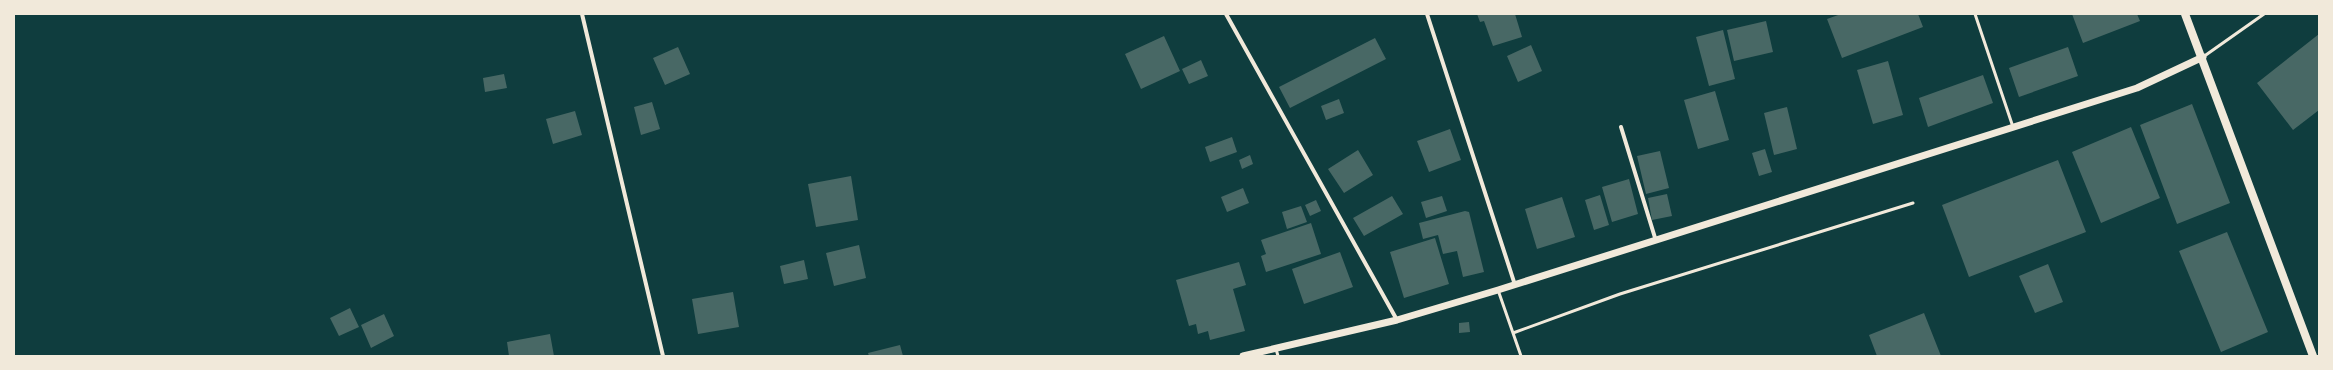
<svg xmlns="http://www.w3.org/2000/svg" width="2333" height="370" font-family="'Fira Sans',sans-serif">
<style>
.building{fill:#486865}
.lines{fill:none;stroke-linecap:round;stroke-linejoin:round}
.service{stroke:#f1e9da;stroke-width:3}
.minor{stroke:#f1e9da;stroke-width:4}
.tertiary{stroke:#f1e9da;stroke-width:7}
.secondary{stroke:#f1e9da;stroke-width:8}
</style>
<rect width="100%" height="100%" fill="#0f3d3e"/>
<path class="building" d="M 1477,14 L 1515,14 L 1522,37 L 1493,46 L 1484,21 L 1480,22 Z
M 1841,14 L 1918,14 L 1923,27 L 1842,58 L 1827,19 Z
M 2072,14 L 2137,14 L 2140,21 L 2083,43 Z
M 1766,21 L 1773,52 L 1734,61 L 1727,30 Z
M 1723,30 L 1735,79 L 1709,86 L 1696,37 Z
M 2319,34 L 2319,110 L 2293,130 L 2257,83 Z
M 1164,36 L 1180,71 L 1141,89 L 1125,54 Z
M 1375,38 L 1386,59 L 1290,108 L 1279,87 Z
M 1531,45 L 1542,71 L 1518,82 L 1507,56 Z
M 678,47 L 690,74 L 665,85 L 653,58 Z
M 2068,47 L 2078,76 L 2019,97 L 2009,68 Z
M 1201,60 L 1208,76 L 1189,84 L 1182,69 Z
M 1888,61 L 1903,115 L 1873,124 L 1857,70 Z
M 504,74 L 507,88 L 485,92 L 483,78 Z
M 1983,75 L 1993,103 L 1928,127 L 1919,98 Z
M 1715,91 L 1729,140 L 1698,149 L 1684,100 Z
M 1339,99 L 1344,113 L 1326,120 L 1321,106 Z
M 652,102 L 660,129 L 641,135 L 634,107 Z
M 2192,104 L 2230,203 L 2177,224 L 2140,125 Z
M 1787,107 L 1797,149 L 1774,155 L 1764,113 Z
M 575,111 L 582,135 L 553,144 L 546,119 Z
M 2131,127 L 2160,198 L 2101,223 L 2072,152 Z
M 1450,129 L 1461,160 L 1429,172 L 1417,141 Z
M 1232,137 L 1237,152 L 1210,162 L 1205,147 Z
M 1765,149 L 1772,172 L 1759,176 L 1752,153 Z
M 1358,150 L 1373,175 L 1344,193 L 1328,169 Z
M 1660,151 L 1669,188 L 1646,194 L 1637,156 Z
M 1250,155 L 1253,164 L 1242,169 L 1239,160 Z
M 2058,160 L 2086,232 L 1969,277 L 1942,205 Z
M 851,176 L 858,220 L 816,227 L 808,184 Z
M 1629,179 L 1638,214 L 1612,222 L 1602,187 Z
M 1243,188 L 1249,203 L 1227,212 L 1221,197 Z
M 1667,194 L 1672,216 L 1652,220 L 1648,198 Z
M 1600,195 L 1609,225 L 1594,230 L 1585,200 Z
M 1392,196 L 1403,214 L 1364,236 L 1353,218 Z
M 1442,196 L 1447,211 L 1426,218 L 1421,202 Z
M 1562,197 L 1575,237 L 1537,249 L 1525,209 Z
M 1316,200 L 1321,211 L 1310,216 L 1305,205 Z
M 1301,206 L 1307,222 L 1287,229 L 1282,212 Z
M 1465,211 L 1469,212 L 1484,272 L 1463,277 L 1457,251 L 1443,254 L 1438,235 L 1423,239 L 1419,223 Z
M 1311,223 L 1321,254 L 1266,272 L 1261,256 L 1266,254 L 1261,240 Z
M 2227,232 L 2268,332 L 2221,352 L 2179,251 Z
M 1435,238 L 1449,284 L 1404,298 L 1390,252 Z
M 859,245 L 866,278 L 834,286 L 826,253 Z
M 1340,252 L 1353,287 L 1304,304 L 1292,269 Z
M 804,260 L 808,279 L 784,284 L 780,266 Z
M 1239,262 L 1246,285 L 1233,289 L 1245,331 L 1210,340 L 1208,331 L 1198,334 L 1196,324 L 1189,326 L 1176,280 Z
M 2048,264 L 2063,302 L 2035,313 L 2019,276 Z
M 733,292 L 739,327 L 698,334 L 692,299 Z
M 350,308 L 359,327 L 339,336 L 330,318 Z
M 1924,313 L 1941,356 L 1877,356 L 1869,335 Z
M 384,314 L 394,336 L 371,348 L 361,325 Z
M 1469,322 L 1470,332 L 1459,333 L 1459,323 Z
M 550,334 L 554,356 L 509,356 L 507,342 Z
M 900,345 L 903,356 L 869,356 L 868,353 Z"/>
<g class="lines">
<path class="service" d="M 1975,14 L 2013,127
M 2203,57 L 2264,14
M 1498,290 L 1521,356
M 1513,333 L 1620,294 L 1913,203
M 1276,349 L 1278,356"/>
<path class="minor" d="M 582,14 L 663,356
M 1226,14 L 1397,320
M 1427,14 L 1515,285
M 1621,127 L 1656,241"/>
<path class="tertiary" d="M 1243,356 L 1397,320 L 1498,290 L 2137,88 L 2203,57"/>
<path class="secondary" d="M 2185,14 L 2313,356"/>
</g>
<rect width="2333" height="370" fill="none" stroke="#f1e9da" stroke-width="30"/>
</svg>
